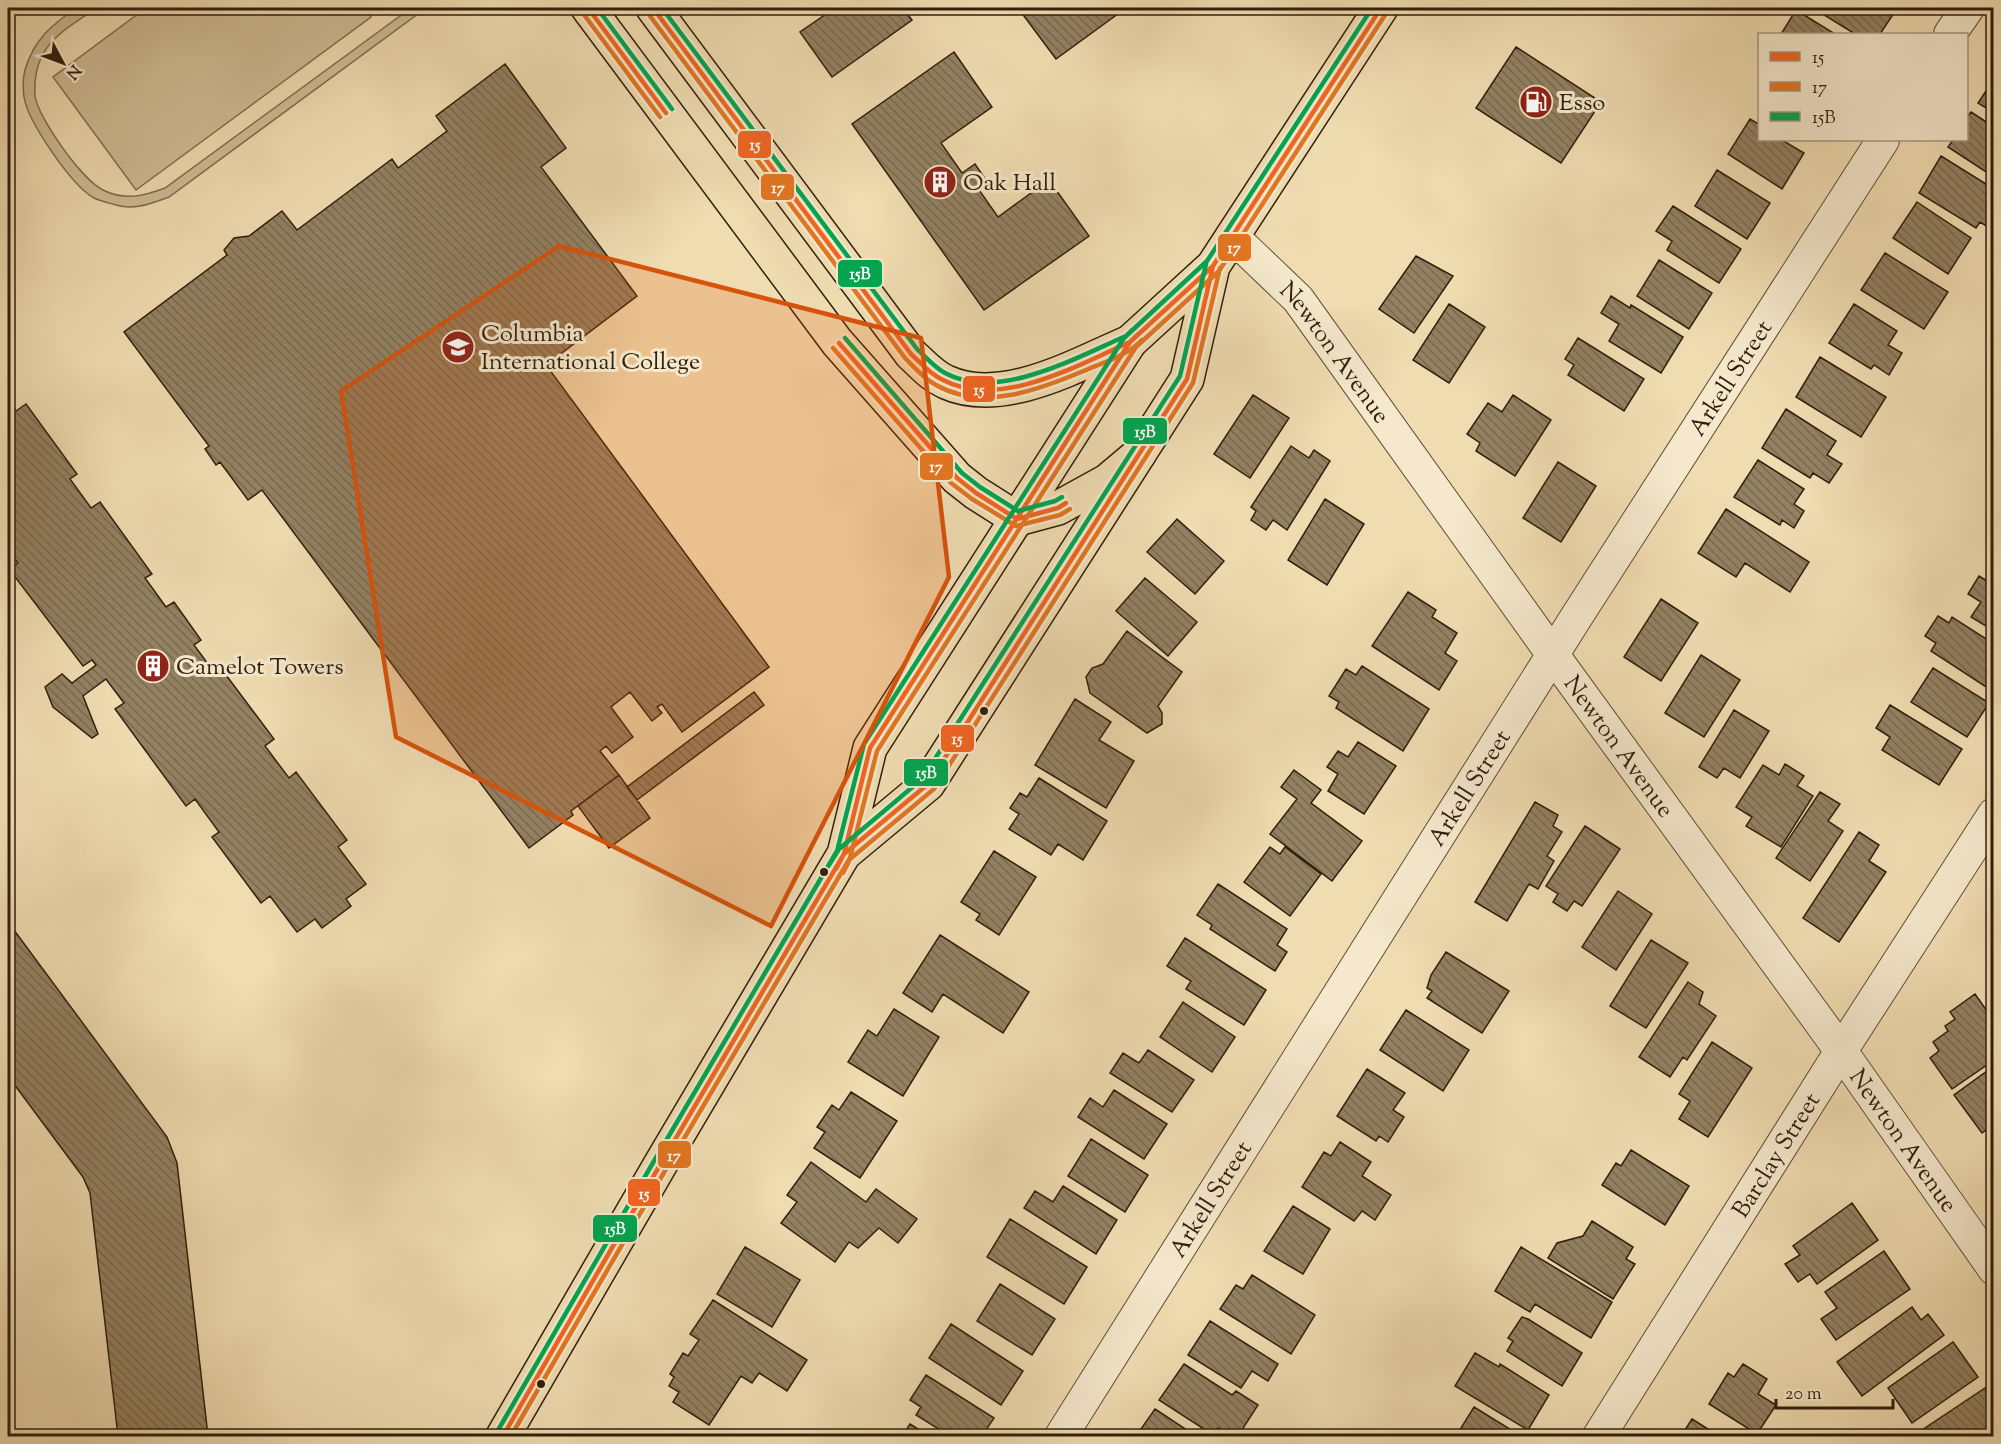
<svg xmlns="http://www.w3.org/2000/svg" width="2001" height="1444" font-family="'Sorts Mill Goudy',serif">
<style>
.garden{fill:#cfbc95;stroke:#7f6e50;stroke-width:1.5}
.building{fill:url(#building-back-hatch);stroke:#2f1f0c;stroke-width:1.5}
.lines{fill:none;stroke-linecap:round;stroke-linejoin:round}
.minor-casing{stroke:#5f4e35;stroke-width:34}
.primary-casing{stroke:#2f1f0c;stroke-width:36}
.motorway-casing{stroke:#2f1f0c;stroke-width:36}
.minor{stroke:#f5e8cc;stroke-width:32}
.primary{stroke:#f0dcb1;stroke-width:33}
.motorway{stroke:#f0dcb1;stroke-width:33}
.bus-1-casing{stroke:#f5e8cc;stroke-width:9}
.bus-2-casing{stroke:#f5e8cc;stroke-width:9}
.bus-3-casing{stroke:#f5e8cc;stroke-width:9}
.bus-1{stroke:#f26522;stroke-width:4.5}
.bus-2{stroke:#e37622;stroke-width:4.5}
.bus-3{stroke:#00a651;stroke-width:4.5}
.marked{fill:#d6530c;fill-opacity:0.2;stroke:#d6530c;stroke-width:4.5;stroke-linejoin:round}
.bus-dot{fill:#2f1f0c;stroke:#f5e8cc;stroke-width:2}
.labels{text-anchor:middle;stroke-width:6;stroke-linejoin:round;paint-order:stroke}
.poi-label{font-size:24px;fill:#2f1f0c;stroke:#f5e8cc;text-anchor:start}
.street-label{font-size:24px;fill:#2f1f0c;stroke:#f5e8cc}
.line-badge{stroke:#f5e8cc;stroke-width:2}
.badge-label{font-size:16px;text-anchor:middle;font-weight:bold;fill:#fff}
</style>
<defs>
<pattern id="building-back-hatch" width="6" height="6" patternUnits="userSpaceOnUse" patternTransform="scale(1.5)"><rect width="6" height="6" fill="#938162"/><path d="M-1 5l2 2M0 0l6 6M5-1l2 2" fill="none" stroke="#78694f"/></pattern>
</defs>
<rect width="100%" height="100%" fill="#f0dcb1"/>
<filter id="stains"><feTurbulence type="fractalNoise" baseFrequency=".00333" numOctaves="4"/><feColorMatrix values="0 0 0 0 .2 0 0 0 0 .09 0 0 0 0 .02 0 0 0 .5 -.17"/></filter>
<radialGradient id="worn" r=".72"><stop offset=".6" stop-color="#630" stop-opacity="0"/><stop offset="1" stop-color="#630" stop-opacity=".3"/></radialGradient>
<path class="garden" d="M 76,8 L 97,8 C 78,21 53,34 42,56 C 36,68 34,82 35,96 C 38,118 83,181 103,190 C 125,201 144,196 165,188 L 411,8 L 426,8 L 169,197 C 152,203 134,211 116,205 C 109,203 100,201 94,198 C 72,186 28,122 24,97 C 23,89 23,77 25,70 C 34,39 52,25 76,8 Z
M 146,8 L 364,8 L 371,17 L 136,190 L 53,77 Z"/>
<path class="building" d="M 835,8 L 903,8 L 912,20 L 832,77 L 800,32 Z
M 1018,8 L 1126,8 L 1056,59 Z
M 1817,8 L 1892,8 L 1896,10 L 1880,34 L 1855,34 L 1816,10 Z
M 1796,10 L 1835,34 L 1781,34 Z
M 1516,47 L 1601,102 L 1561,163 L 1476,108 Z
M 954,52 L 992,107 L 941,143 L 962,173 L 975,164 L 988,183 L 979,190 L 998,217 L 1049,180 L 1089,236 L 984,310 L 852,124 Z
M 505,64 L 566,148 L 541,167 L 637,296 L 546,365 L 769,667 L 682,732 L 662,704 L 657,707 L 662,713 L 652,721 L 630,692 L 611,707 L 633,737 L 612,753 L 606,746 L 600,751 L 619,775 L 571,811 L 573,815 L 529,848 L 262,490 L 248,500 L 220,462 L 216,465 L 205,449 L 209,446 L 124,332 L 227,255 L 224,250 L 234,238 L 249,236 L 282,211 L 297,230 L 392,159 L 398,168 L 447,131 L 436,116 Z
M 1994,79 L 1994,113 L 1978,103 Z
M 1971,112 L 1994,127 L 1994,177 L 1948,147 L 1953,140 L 1966,140 L 1966,118 Z
M 1750,119 L 1760,125 L 1760,140 L 1782,140 L 1804,153 L 1782,189 L 1728,154 Z
M 1941,156 L 1994,189 L 1993,230 L 1980,222 L 1976,228 L 1919,193 Z
M 1717,170 L 1770,203 L 1747,239 L 1695,206 Z
M 1917,202 L 1971,238 L 1948,274 L 1893,238 Z
M 1673,206 L 1741,249 L 1719,283 L 1667,250 L 1672,241 L 1656,231 Z
M 1885,253 L 1948,292 L 1924,329 L 1861,290 Z
M 1416,256 L 1453,276 L 1414,333 L 1379,309 Z
M 1659,260 L 1712,293 L 1689,329 L 1637,296 Z
M 1611,296 L 1630,308 L 1631,305 L 1683,337 L 1661,373 L 1609,341 L 1619,324 L 1601,313 Z
M 1449,304 L 1485,327 L 1449,383 L 1413,360 Z
M 1854,304 L 1897,331 L 1888,345 L 1902,353 L 1889,375 L 1874,365 L 1871,369 L 1829,343 Z
M 1578,338 L 1644,379 L 1624,411 L 1568,375 L 1574,365 L 1565,359 Z
M 1820,357 L 1886,397 L 1861,437 L 1796,397 Z
M 1253,395 L 1289,418 L 1250,478 L 1214,454 Z
M 1513,395 L 1551,420 L 1515,476 L 1476,451 L 1480,443 L 1467,434 L 1488,403 L 1502,412 Z
M 8,399 L 16,411 L 26,404 L 77,474 L 70,479 L 91,508 L 100,502 L 152,574 L 145,578 L 166,607 L 174,602 L 201,640 L 194,645 L 216,675 L 223,671 L 274,739 L 265,746 L 289,778 L 296,772 L 347,840 L 338,847 L 366,884 L 346,899 L 351,906 L 322,928 L 315,919 L 297,932 L 270,896 L 261,903 L 212,837 L 219,832 L 195,799 L 186,806 L 115,709 L 124,703 L 106,679 L 83,696 L 98,734 L 92,738 L 53,707 L 45,687 L 62,674 L 72,683 L 96,665 L 92,660 L 83,666 L 9,569 L 18,563 L 8,550 Z
M 1786,409 L 1836,441 L 1827,455 L 1842,464 L 1829,483 L 1813,473 L 1810,478 L 1762,448 Z
M 1291,446 L 1309,458 L 1314,450 L 1330,461 L 1287,530 L 1273,520 L 1266,530 L 1251,520 L 1256,511 L 1251,507 Z
M 1758,460 L 1804,489 L 1794,504 L 1804,511 L 1794,528 L 1782,520 L 1780,525 L 1734,497 Z
M 1558,462 L 1596,486 L 1561,542 L 1523,518 Z
M 1325,499 L 1364,524 L 1327,585 L 1288,560 Z
M 1726,509 L 1809,562 L 1790,592 L 1745,563 L 1736,577 L 1698,553 Z
M 1177,519 L 1224,561 L 1195,594 L 1147,552 Z
M 1979,576 L 1992,584 L 1994,581 L 1994,631 L 1971,617 L 1981,602 L 1968,594 Z
M 1145,578 L 1197,622 L 1168,656 L 1116,611 Z
M 1408,592 L 1436,610 L 1432,617 L 1457,633 L 1445,653 L 1457,661 L 1439,690 L 1372,646 Z
M 1661,599 L 1698,623 L 1661,681 L 1624,657 Z
M 1938,616 L 1949,623 L 1952,617 L 1994,644 L 1994,692 L 1931,651 L 1936,643 L 1925,636 Z
M 1127,631 L 1182,672 L 1158,706 L 1162,713 L 1162,724 L 1147,733 L 1090,693 L 1086,677 L 1092,668 L 1103,664 Z
M 1701,655 L 1740,680 L 1704,737 L 1665,713 Z
M 1362,666 L 1429,709 L 1403,751 L 1336,708 L 1339,702 L 1329,696 L 1346,669 L 1356,675 Z
M 1933,668 L 1989,703 L 1967,737 L 1911,702 Z
M 754,692 L 764,705 L 637,800 L 627,787 Z
M 1075,699 L 1111,722 L 1099,740 L 1134,761 L 1106,808 L 1035,765 Z
M 1890,705 L 1962,749 L 1939,785 L 1882,750 L 1890,737 L 1876,728 Z
M 1734,710 L 1769,731 L 1740,778 L 1724,768 L 1717,778 L 1699,767 Z
M 1358,742 L 1396,766 L 1364,814 L 1328,791 L 1338,774 L 1327,767 L 1338,751 L 1348,757 Z
M 1785,764 L 1804,776 L 1797,786 L 1813,796 L 1781,847 L 1746,826 L 1752,817 L 1736,807 L 1763,765 L 1779,775 Z
M 1294,770 L 1321,790 L 1311,803 L 1362,841 L 1332,881 L 1270,834 L 1297,799 L 1281,787 Z
M 619,775 L 650,818 L 609,848 L 578,806 Z
M 1039,778 L 1107,821 L 1083,860 L 1058,844 L 1051,855 L 1009,829 L 1019,814 L 1010,808 L 1020,793 L 1027,797 Z
M 1820,792 L 1840,804 L 1828,821 L 1843,831 L 1810,881 L 1776,858 Z
M 1535,802 L 1558,815 L 1553,826 L 1562,832 L 1547,856 L 1554,861 L 1538,889 L 1529,884 L 1507,921 L 1475,902 Z
M 1585,826 L 1620,849 L 1582,906 L 1574,901 L 1567,911 L 1553,902 L 1558,894 L 1546,886 Z
M 1859,832 L 1879,845 L 1869,861 L 1886,872 L 1839,942 L 1803,918 Z
M 1270,847 L 1280,854 L 1285,847 L 1321,874 L 1290,916 L 1244,882 Z
M 994,851 L 1036,877 L 999,935 L 976,920 L 980,914 L 961,902 Z
M 1218,884 L 1287,929 L 1277,945 L 1287,952 L 1275,971 L 1210,929 L 1212,925 L 1197,915 Z
M 1618,891 L 1652,914 L 1616,970 L 1582,947 Z
M 8,922 L 167,1137 L 177,1163 L 208,1436 L 118,1436 L 90,1193 L 83,1177 L 8,1076 Z
M 940,935 L 1029,992 L 1003,1033 L 943,994 L 932,1012 L 903,993 Z
M 1185,938 L 1266,990 L 1244,1025 L 1186,989 L 1191,981 L 1167,966 Z
M 1651,940 L 1688,963 L 1646,1028 L 1610,1006 Z
M 1446,952 L 1509,991 L 1482,1033 L 1427,998 L 1432,991 L 1427,988 L 1431,975 Z
M 1688,982 L 1703,992 L 1699,1004 L 1716,1016 L 1687,1060 L 1683,1057 L 1670,1077 L 1639,1057 Z
M 1975,994 L 1994,1021 L 1994,1060 L 1952,1089 L 1930,1058 L 1939,1051 L 1933,1042 L 1948,1031 L 1945,1026 L 1955,1019 L 1950,1012 Z
M 1183,1002 L 1235,1037 L 1212,1072 L 1160,1037 Z
M 894,1009 L 939,1037 L 903,1096 L 848,1062 L 868,1030 L 877,1036 Z
M 1406,1010 L 1469,1050 L 1443,1091 L 1380,1050 Z
M 1712,1042 L 1752,1068 L 1708,1137 L 1679,1119 L 1690,1101 L 1679,1094 Z
M 1148,1050 L 1194,1080 L 1172,1112 L 1110,1073 L 1123,1053 L 1139,1063 Z
M 1994,1066 L 1994,1124 L 1982,1133 L 1954,1095 Z
M 1367,1069 L 1405,1093 L 1393,1110 L 1404,1117 L 1388,1142 L 1379,1136 L 1376,1141 L 1337,1116 Z
M 1114,1090 L 1167,1124 L 1144,1159 L 1078,1117 L 1090,1098 L 1103,1107 Z
M 851,1092 L 897,1121 L 860,1178 L 814,1148 L 825,1132 L 817,1127 L 832,1105 L 839,1110 Z
M 1091,1139 L 1148,1175 L 1125,1212 L 1068,1176 Z
M 1340,1142 L 1371,1162 L 1362,1176 L 1391,1195 L 1375,1220 L 1362,1211 L 1354,1221 L 1302,1187 L 1324,1152 L 1331,1156 Z
M 1631,1150 L 1689,1186 L 1665,1225 L 1602,1185 L 1616,1163 L 1621,1166 Z
M 811,1162 L 866,1202 L 876,1189 L 917,1219 L 898,1243 L 879,1228 L 858,1248 L 849,1242 L 835,1262 L 781,1223 L 797,1202 L 787,1195 Z
M 1063,1186 L 1117,1220 L 1096,1254 L 1024,1208 L 1035,1191 L 1053,1202 Z
M 1852,1203 L 1878,1240 L 1817,1284 L 1810,1274 L 1798,1282 L 1785,1264 L 1800,1255 L 1793,1246 Z
M 1293,1206 L 1330,1229 L 1303,1274 L 1264,1251 Z
M 1010,1219 L 1087,1267 L 1064,1304 L 987,1257 Z
M 1592,1221 L 1633,1247 L 1626,1259 L 1635,1264 L 1613,1299 L 1548,1258 L 1557,1243 L 1583,1236 Z
M 745,1247 L 800,1280 L 772,1327 L 717,1294 Z
M 1521,1247 L 1612,1302 L 1591,1338 L 1535,1304 L 1530,1312 L 1495,1291 Z
M 1884,1251 L 1910,1289 L 1836,1340 L 1821,1319 L 1837,1308 L 1825,1292 Z
M 1252,1275 L 1315,1315 L 1291,1354 L 1220,1309 L 1236,1285 L 1243,1289 Z
M 1000,1284 L 1055,1319 L 1032,1355 L 977,1321 Z
M 713,1300 L 807,1360 L 787,1391 L 759,1373 L 752,1383 L 741,1376 L 709,1425 L 673,1402 L 679,1392 L 669,1386 L 674,1377 L 670,1374 L 683,1353 L 688,1356 L 699,1340 L 690,1334 Z
M 1912,1307 L 1921,1320 L 1928,1314 L 1944,1335 L 1862,1396 L 1837,1362 Z
M 1522,1317 L 1528,1319 L 1582,1353 L 1562,1386 L 1507,1351 L 1513,1341 L 1508,1338 Z
M 1210,1321 L 1278,1364 L 1268,1381 L 1252,1371 L 1241,1388 L 1188,1355 Z
M 951,1324 L 1023,1371 L 1001,1405 L 929,1358 Z
M 1953,1342 L 1978,1377 L 1912,1423 L 1888,1388 Z
M 1475,1353 L 1499,1367 L 1500,1364 L 1549,1395 L 1528,1430 L 1455,1386 Z
M 1184,1364 L 1232,1395 L 1236,1391 L 1258,1405 L 1238,1436 L 1232,1436 L 1218,1428 L 1213,1435 L 1159,1400 Z
M 1743,1364 L 1767,1379 L 1758,1394 L 1776,1405 L 1757,1434 L 1709,1404 L 1728,1373 L 1734,1377 Z
M 926,1375 L 994,1418 L 982,1436 L 950,1436 L 916,1415 L 921,1407 L 910,1400 Z
M 1985,1388 L 1994,1400 L 1994,1432 L 1986,1436 L 1913,1436 Z
M 1474,1407 L 1521,1436 L 1456,1436 Z
M 1155,1409 L 1196,1436 L 1136,1436 Z
M 1692,1419 L 1719,1436 L 1681,1436 Z
M 910,1424 L 929,1436 L 902,1436 Z"/>
<g class="lines">
<g class="minor-casing">
<g id="minor">
<path d="M 1950,34 L 1968,8"/>
<path id="s1" d="M 1232,236 L 1298,299 L 1553,655 L 1841,1051 L 1994,1269"/>
<path id="s2" d="M 1061,1436 L 1577,616 L 1883,140"/>
<path id="s3" d="M 1599,1436 L 1841,1051 L 1994,814"/>
</g>
</g>
<g class="primary-casing">
<path id="primary" d="M 844,854 L 928,784 L 1187,379 L 1213,266
M 503,1436 L 660,1165 L 844,854 L 870,748 L 1130,342 L 1213,266 L 1381,8"/>
</g>
<g class="motorway-casing">
<path id="motorway" d="M 588,8 L 837,342 L 957,478 L 976,493 L 1017,519 L 1058,508 L 1107,481 L 1139,454
M 653,8 L 911,354 C 922,364 932,376 946,382 C 1003,408 1078,364 1130,342"/>
</g>
<use href="#minor" class="minor"/>
<use href="#primary" class="primary"/>
<use href="#motorway" class="motorway"/>
<g class="bus-1-casing">
<path id="bus-1" d="M 588,8 L 666,113
M 653,8 L 911,354 C 921,363 930,374 943,380 C 1000,410 1078,365 1130,342 L 1137,335
M 839,343 L 957,478 L 976,493 L 1017,519 L 1058,508 L 1066,503
M 836,869 L 844,854 L 928,784 L 1187,379 L 1213,266
M 503,1436 L 660,1165 L 844,854 L 870,748 L 1130,342 L 1213,266 L 1381,8"/>
</g>
<g class="bus-2-casing">
<path id="bus-2" d="M 582,12 L 660,117
M 647,12 L 905,358 C 915,368 924,379 936,385 C 983,412 1041,389 1086,370 C 1105,362 1128,355 1142,340
M 833,348 L 951,483 L 972,499 L 1016,526 L 1060,515 L 1070,509
M 843,873 L 850,859 L 934,789 L 1193,383 L 1220,268
M 511,1436 L 666,1169 L 850,858 L 877,751 L 1136,347 L 1219,271 L 1387,12"/>
</g>
<g class="bus-3-casing">
<path id="bus-3" d="M 597,8 L 672,109
M 662,8 L 917,349 C 926,357 934,367 945,373 C 998,402 1077,357 1126,336 L 1132,330
M 845,338 L 962,473 L 980,487 L 1018,511 L 1055,501 L 1062,497
M 829,865 L 839,849 L 922,779 L 1180,376 L 1206,264
M 497,1432 L 654,1161 L 837,851 L 864,744 L 1124,338 L 1207,261 L 1372,8"/>
</g>
<use href="#bus-1" class="bus-1"/>
<use href="#bus-2" class="bus-2"/>
<use href="#bus-3" class="bus-3"/>
</g>
<path class="marked" d="M 559,246 L 921,338 L 949,577 L 771,926 L 396,737 L 341,391 Z"/>
<defs>
<g id="fuel-disc" transform="scale(1.725)"><circle r="9.5" fill="#8f2418" stroke="#f5e8cc"/><path d="M-5.5-6h7V0h2V4h1.3V-2.5L3-4.5l.8-.8L6-3V5H2.5V1h-1V6h-7ZM-4.2-4.7v3.2H.2V-4.7Z" fill="#fff"/></g>
<g id="building-disc" transform="scale(1.725)"><circle r="9.5" fill="#8f2418" stroke="#f5e8cc"/><path d="M-4-6H4V6H1V3H-1V6H-4ZM-2.5-4.3h1.7v1.8h-1.7ZM.8-4.3h1.7v1.8H.8ZM-2.5-1h1.7V.8h-1.7ZM.8-1h1.7V.8H.8Z" fill="#fff"/></g>
<g id="school-disc" transform="scale(1.725)"><circle r="9.5" fill="#8f2418" stroke="#f5e8cc"/><path d="M0-5L7-2L0 1L-7-2ZM-4 1L0 2.5L4 1V4Q0 6-4 4Z" fill="#fff"/></g>
</defs>
<g fill-rule="evenodd">
<use href="#fuel-disc" x="1536" y="102"/>
<use href="#building-disc" x="940" y="182"/>
<use href="#school-disc" x="458" y="347"/>
<use href="#building-disc" x="153" y="666"/>
</g>
<g class="bus-dot">
<circle cx="984" cy="711" r="5"/>
<circle cx="824" cy="872" r="5"/>
<circle cx="541" cy="1384" r="5"/>
</g>
<g class="labels">
<g class="poi-label">
<text x="1559" y="110">Esso</text>
<text x="963" y="190">Oak Hall</text>
<text x="481" y="341">Columbia<tspan x="481" dy="28">International College</tspan></text>
<text x="176" y="674">Camelot Towers</text>
</g>
<g class="street-label">
<text dy="8" stroke="none"><textPath href="#s1" startOffset="156">Newton Avenue</textPath></text>
<text dy="8" stroke="none"><textPath href="#s2" startOffset="1252">Arkell Street</textPath></text>
<text dy="8" stroke="none"><textPath href="#s1" startOffset="642">Newton Avenue</textPath></text>
<text dy="8" stroke="none"><textPath href="#s2" startOffset="766">Arkell Street</textPath></text>
<text dy="8" stroke="none"><textPath href="#s1" startOffset="1128">Newton Avenue</textPath></text>
<text dy="8" stroke="none"><textPath href="#s3" startOffset="332">Barclay Street</textPath></text>
<text dy="8" stroke="none"><textPath href="#s2" startOffset="280">Arkell Street</textPath></text>
</g>
</g>
<g class="line-badge">
<rect x="737" y="130" width="35" height="29" rx="6" fill="#f26522"/>
<rect x="760" y="173" width="35" height="28" rx="6" fill="#e37622"/>
<rect x="1217" y="233" width="35" height="29" rx="6" fill="#e37622"/>
<rect x="837" y="259" width="46" height="29" rx="6" fill="#00a651"/>
<rect x="962" y="375" width="34" height="28" rx="6" fill="#f26522"/>
<rect x="1122" y="417" width="46" height="28" rx="6" fill="#00a651"/>
<rect x="919" y="452" width="35" height="29" rx="6" fill="#e37622"/>
<rect x="940" y="724" width="35" height="29" rx="6" fill="#f26522"/>
<rect x="903" y="758" width="46" height="29" rx="6" fill="#00a651"/>
<rect x="657" y="1140" width="35" height="29" rx="6" fill="#e37622"/>
<rect x="627" y="1178" width="34" height="29" rx="6" fill="#f26522"/>
<rect x="592" y="1214" width="46" height="29" rx="6" fill="#00a651"/>
</g>
<g class="badge-label">
<text x="755" y="150">15</text>
<text x="778" y="193">17</text>
<text x="1234" y="253">17</text>
<text x="860" y="279">15B</text>
<text x="979" y="395">15</text>
<text x="1145" y="437">15B</text>
<text x="936" y="472">17</text>
<text x="957" y="744">15</text>
<text x="926" y="778">15B</text>
<text x="674" y="1161">17</text>
<text x="644" y="1199">15</text>
<text x="615" y="1234">15B</text>
</g>
<rect width="2001" height="1444" fill="none" stroke="#f0dcb1" stroke-width="30"/>
<rect x="9" y="9" width="1983" height="1426" fill="none" stroke="#2f1f0c" stroke-width="3"/>
<rect x="15" y="15" width="1971" height="1414" fill="none" stroke="#2f1f0c" stroke-width="1.5"/>
<rect x="1758" y="33" width="210" height="108" fill="#f5e8cc" stroke="#a6987f" stroke-width="1.5"/>
<rect x="1770" y="52" width="30" height="9" fill="#f26522" stroke="#a6987f" stroke-width="1.5"/>
<text x="1812" y="63" font-size="18" fill="#2f1f0c">15</text>
<rect x="1770" y="82" width="30" height="9" fill="#e37622" stroke="#a6987f" stroke-width="1.5"/>
<text x="1812" y="93" font-size="18" fill="#2f1f0c">17</text>
<rect x="1770" y="112" width="30" height="9" fill="#00a651" stroke="#a6987f" stroke-width="1.5"/>
<text x="1812" y="123" font-size="18" fill="#2f1f0c">15B</text>
<g transform="translate(63 63) rotate(131)" stroke="#f5e8cc" stroke-width="4.5" paint-order="stroke">
<path d="M0-4.5L10 22L0 15L-10 22Z" fill="#2f1f0c"/>
<text y="-9" font-size="16" font-weight="bold" text-anchor="middle" fill="#2f1f0c">N</text>
</g>
<path d="M1776 1399v9h117v-9" fill="none" stroke="#2f1f0c" stroke-width="3"/>
<text x="1785" y="1399" font-size="18" fill="#2f1f0c" stroke="#f5e8cc" stroke-width="4.5" paint-order="stroke">20 m</text>
<rect width="100%" height="100%" filter="url(#stains)"/>
<rect width="100%" height="100%" fill="url(#worn)"/>
</svg>
